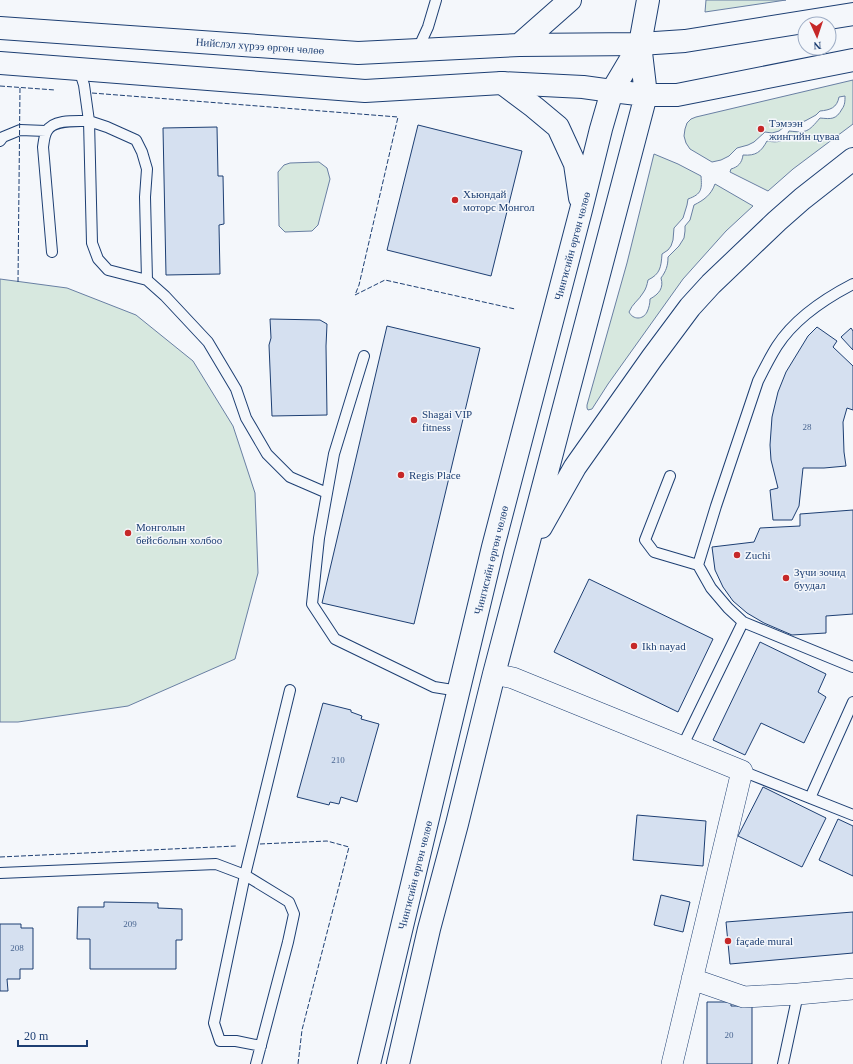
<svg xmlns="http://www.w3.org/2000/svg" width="853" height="1064" font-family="Georgia,serif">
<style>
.green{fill:#d7e8df;stroke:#687fa3}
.building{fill:#d5e0f0;stroke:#1d3f73}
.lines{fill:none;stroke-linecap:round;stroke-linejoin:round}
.service-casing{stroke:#1d3f73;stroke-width:12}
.minor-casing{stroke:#1d3f73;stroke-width:22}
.primary-casing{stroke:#1d3f73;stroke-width:24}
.trunk-casing{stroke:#1d3f73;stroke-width:24}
.service{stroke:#f4f7fb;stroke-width:10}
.minor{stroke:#f4f7fb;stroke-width:21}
.primary{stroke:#f4f7fb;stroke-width:22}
.trunk{stroke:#f4f7fb;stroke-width:22}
.fence{stroke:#1d3f73;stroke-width:1;stroke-dasharray:5 2;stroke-linecap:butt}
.poi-dot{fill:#c62828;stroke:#f4f7fb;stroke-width:1.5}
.labels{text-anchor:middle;stroke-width:3;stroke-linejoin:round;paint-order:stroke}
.number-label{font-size:9px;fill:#4b6792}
.street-label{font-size:11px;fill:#1d3f73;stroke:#f4f7fb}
.poi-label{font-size:11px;fill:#1d3f73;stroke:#f4f7fb;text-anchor:start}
</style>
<rect width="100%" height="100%" fill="#f4f7fb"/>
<path class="green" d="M 706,0 L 786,0 L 705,12 Z
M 853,80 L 853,124 L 793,169 L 768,191 L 730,172 L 731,169 C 738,167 742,163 743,155 C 756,156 761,152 767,141 C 779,143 784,142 789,131 C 807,133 808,132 820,118 C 831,119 836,120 842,109 C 845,105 845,101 845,96 L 839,97 C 837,108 830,110 820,111 L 816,115 L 805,121 L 797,123 L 789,123 L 779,131 L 772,133 L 765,132 L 754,142 L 748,145 L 737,148 L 729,156 L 721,160 L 712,162 L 690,149 L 686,143 L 684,136 L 685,129 L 687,123 L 691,119 L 696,117 Z
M 654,154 L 678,164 L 701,176 C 702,189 702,194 688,199 L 687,205 L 683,218 L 674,228 L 673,240 L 671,246 L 668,250 L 662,254 C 661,268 660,274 648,280 C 647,285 646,289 643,293 C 639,300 632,304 629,312 C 633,320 643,320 647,312 C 649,308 650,303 650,299 C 659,294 664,288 661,278 C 666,271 668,266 668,257 L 679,246 L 684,238 L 685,231 L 685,226 L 690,220 L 694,205 C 704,200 711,195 715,184 L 753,206 L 726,231 L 683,279 L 608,384 L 592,409 L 588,410 L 587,408 L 587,405 L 627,263 Z
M 319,162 L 327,168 L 330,179 L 318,225 L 312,231 L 285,232 L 279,226 L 278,172 L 284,165 L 290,163 Z
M 0,279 L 67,288 L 136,315 L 193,361 L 233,426 L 255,493 L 258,573 L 235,659 L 128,706 L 18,722 L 0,722 Z"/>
<path class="building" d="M 418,125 L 522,151 L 491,276 L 387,250 Z
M 217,127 L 218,176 L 223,176 L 224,224 L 219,225 L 220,274 L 166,275 L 163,128 Z
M 270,319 L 320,320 L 327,324 L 326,346 L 327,415 L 272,416 L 269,345 L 271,338 Z
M 387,326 L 480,348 L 414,624 L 322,603 Z
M 817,327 L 837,341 L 833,347 L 853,366 L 853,410 L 847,408 L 843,422 L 844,452 L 846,466 L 824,468 L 803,468 L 799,506 L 792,520 L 773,520 L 770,490 L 778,488 L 771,460 L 770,445 L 772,417 L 778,392 L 786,372 L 808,336 Z
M 851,328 L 853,331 L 853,350 L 841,337 Z
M 853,510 L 853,614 L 826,616 L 826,633 L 792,635 L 764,623 L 747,613 L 733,601 L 723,587 L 715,570 L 712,547 L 754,542 L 760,528 L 800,526 L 800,514 Z
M 589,579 L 713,639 L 678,712 L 554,652 Z
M 760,642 L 826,674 L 818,692 L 826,697 L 804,743 L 761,723 L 745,755 L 713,740 Z
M 323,703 L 351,710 L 351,712 L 362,716 L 361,719 L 379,724 L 357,802 L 341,797 L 339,804 L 330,802 L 329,805 L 297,797 Z
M 763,787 L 826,818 L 802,867 L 738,836 Z
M 637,815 L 706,821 L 703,866 L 633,860 Z
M 838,819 L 853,826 L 853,876 L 819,860 Z
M 661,895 L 690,902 L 683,932 L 654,925 Z
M 104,902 L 158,903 L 158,908 L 182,909 L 182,940 L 176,940 L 176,969 L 90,969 L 90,939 L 77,939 L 78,907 L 104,907 Z
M 853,912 L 853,953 L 730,964 L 726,922 Z
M 0,924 L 21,924 L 21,928 L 33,928 L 33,969 L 20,969 L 20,979 L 7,979 L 8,991 L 0,991 Z
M 707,1002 L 731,1002 L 731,1006 L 752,1006 L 752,1064 L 707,1064 Z"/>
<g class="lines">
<g class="service-casing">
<path id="service" d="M 417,51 L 428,27 L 436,0
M 79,69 L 84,85 L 89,121 L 107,127 L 136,140 L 142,152 L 147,169 L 145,197 L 147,280
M 0,141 L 3,137 L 20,130 L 46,131
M 52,252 L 43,147 C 44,141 44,136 47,131 C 53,119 77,121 89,121 L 92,243 L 98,259 L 108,270 L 147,280 L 165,296 L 208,342 L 236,389 L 246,418 L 267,454 L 290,477 L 327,493
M 853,284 C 824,299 795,318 777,346 C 770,357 764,369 758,381 L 716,506 L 698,565 L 711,588 L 728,608 L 743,622 L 853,667
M 364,356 L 334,454 L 319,538 L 312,604 L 335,639 L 434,687 L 459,691
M 670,476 L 645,540 L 654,552 L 698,565
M 682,747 L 743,622
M 742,771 L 853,815
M 810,798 L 853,702
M 0,873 L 216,864 L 245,875 L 276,894 L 289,902 L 294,914 L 288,942 L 256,1064
M 261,1046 L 236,1041 L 220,1041 L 214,1023 L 245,875 L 290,690
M 783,1064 L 798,994"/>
</g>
<g class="minor-casing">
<path id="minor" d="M 494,674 L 513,678 L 742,771 L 672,1064
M 692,979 L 744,997 L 798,994 L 853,989"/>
</g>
<g class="primary-casing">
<path id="primary" d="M 0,28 L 358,53 L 519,45 L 640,44 L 648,0
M 519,45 L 570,0
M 0,63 L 365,91 L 502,83 L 583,87 L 612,91"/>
</g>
<g class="trunk-casing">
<path id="trunk" d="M 640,44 L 685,41 L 853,14
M 502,83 L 534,107 L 558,127 L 575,164 L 580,198
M 612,91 L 646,95 L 677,95 L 853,60
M 541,527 L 575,467 L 652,358 L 690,307 L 711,284 L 777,221 L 802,199 L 853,159
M 369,1064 L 493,547 L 581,210 L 601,129 L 612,91 L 640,44
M 398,1064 L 429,929 L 457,824 L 494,674 L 646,95 L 640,44"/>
</g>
<use href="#service" class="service"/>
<use href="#minor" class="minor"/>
<use href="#primary" class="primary"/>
<use href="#trunk" class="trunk"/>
<path class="fence" d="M 0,86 L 55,90
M 92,93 L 398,117 L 359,285 L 355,295 L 385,280 L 515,309
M 18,282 L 20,88
M 260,844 L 327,841 L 349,847 L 302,1030 L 298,1064
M 0,857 L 236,846"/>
</g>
<g class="poi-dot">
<circle cx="761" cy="129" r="4"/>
<circle cx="455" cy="200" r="4"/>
<circle cx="414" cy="420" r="4"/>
<circle cx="401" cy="475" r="4"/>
<circle cx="128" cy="533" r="4"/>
<circle cx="737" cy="555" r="4"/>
<circle cx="786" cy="578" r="4"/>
<circle cx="634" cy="646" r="4"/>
<circle cx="728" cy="941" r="4"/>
</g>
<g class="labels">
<g class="number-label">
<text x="807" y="430">28</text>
<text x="338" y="763">210</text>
<text x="130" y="927">209</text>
<text x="17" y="951">208</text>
<text x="729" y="1038">20</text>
</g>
<g class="street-label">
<text transform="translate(260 46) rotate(4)" y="4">Нийслэл хүрээ өргөн чөлөө</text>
<text transform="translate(572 246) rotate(-75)" y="4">Чингисийн өргөн чөлөө</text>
<text transform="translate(491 560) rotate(-76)" y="4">Чингисийн өргөн чөлөө</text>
<text transform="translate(415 875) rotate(-76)" y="4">Чингисийн өргөн чөлөө</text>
</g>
<g class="poi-label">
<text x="769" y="127">Тэмээн<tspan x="769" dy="13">жингийн цуваа</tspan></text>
<text x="463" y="198">Хьюндай<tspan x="463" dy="13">моторс Монгол</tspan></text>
<text x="422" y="418">Shagai VIP<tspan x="422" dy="13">fitness</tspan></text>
<text x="409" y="479">Regis Place</text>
<text x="136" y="531">Монголын<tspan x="136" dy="13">бейсболын холбоо</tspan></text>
<text x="745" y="559">Zuchi</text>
<text x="794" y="576">Зүчи зочид<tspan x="794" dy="13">буудал</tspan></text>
<text x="642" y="650">Ikh nayad</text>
<text x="736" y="945">façade mural</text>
</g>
</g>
<g transform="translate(817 36) rotate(177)"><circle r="19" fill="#f4f7fb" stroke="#9eadc5"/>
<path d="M0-3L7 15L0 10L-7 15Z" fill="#c62828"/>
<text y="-6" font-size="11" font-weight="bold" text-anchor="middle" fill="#1d3f73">N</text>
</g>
<path d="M18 1040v6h69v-6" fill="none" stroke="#1d3f73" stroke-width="2"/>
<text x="24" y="1040" font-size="12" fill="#1d3f73" stroke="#f4f7fb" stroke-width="3" paint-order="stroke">20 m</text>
</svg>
